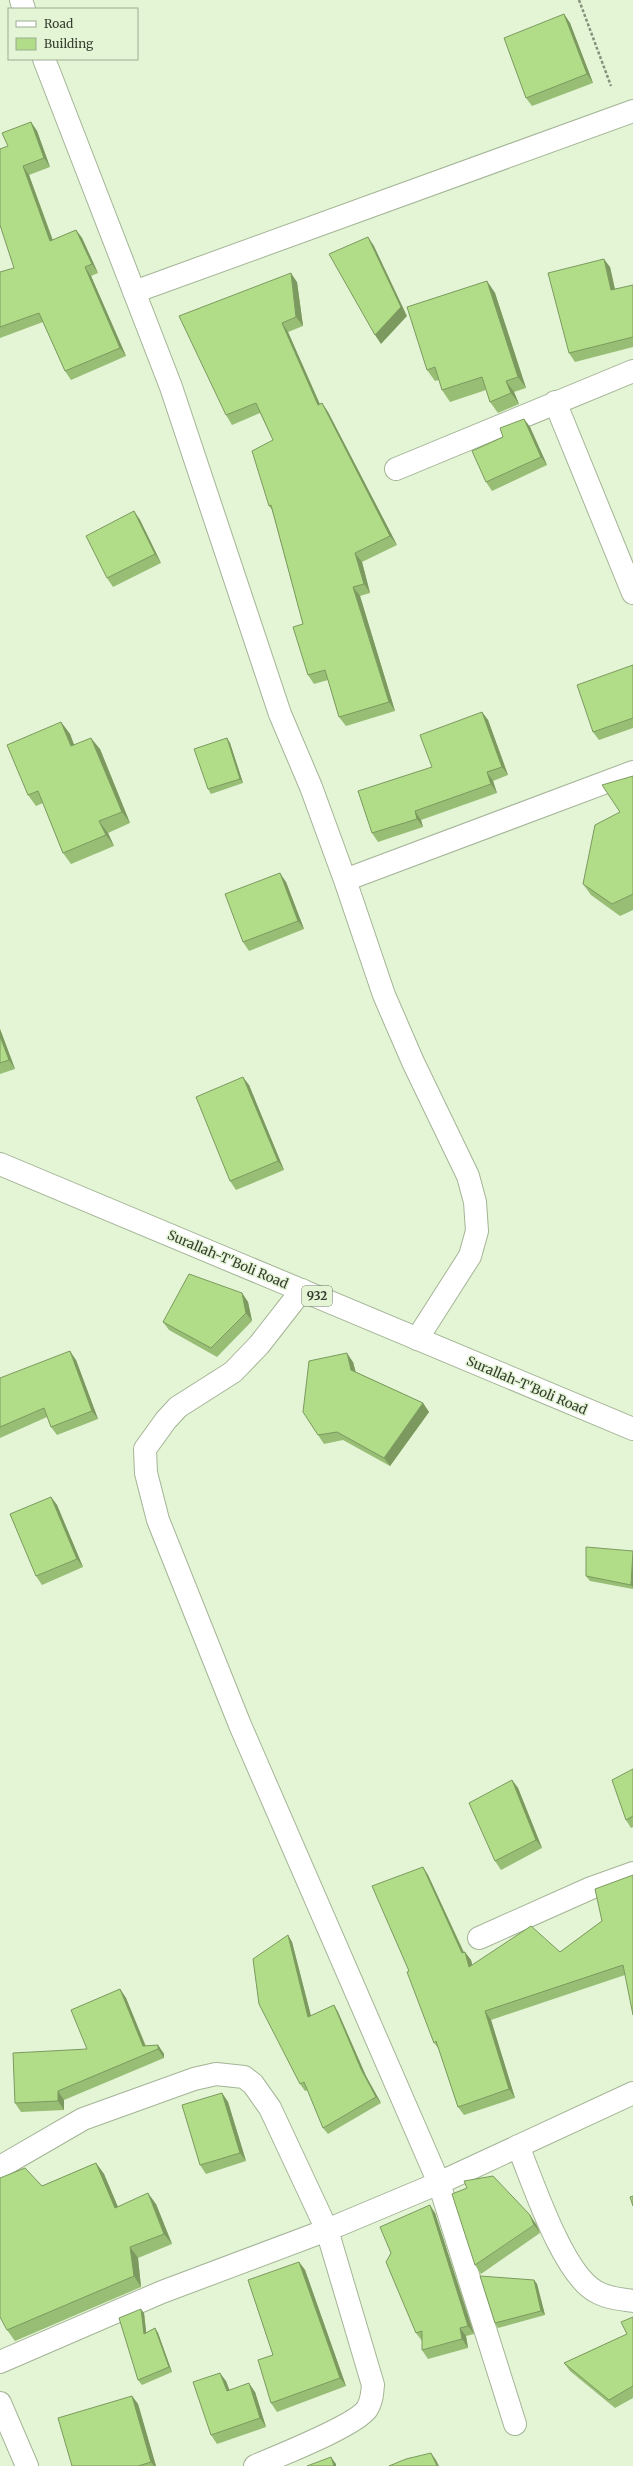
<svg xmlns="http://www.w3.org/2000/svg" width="633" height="2466" font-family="Merriweather,serif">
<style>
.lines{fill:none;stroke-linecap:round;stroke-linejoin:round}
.minor-casing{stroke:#a4b496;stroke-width:24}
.primary-casing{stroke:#a4b496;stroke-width:24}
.path{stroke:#85917c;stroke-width:2.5;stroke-dasharray:3 2;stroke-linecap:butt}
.minor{stroke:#fff;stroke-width:22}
.primary{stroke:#fff;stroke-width:22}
.wall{fill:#98bd75}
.shaded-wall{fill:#7c9a5f}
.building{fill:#b1dc88;stroke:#7c9a5f}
.labels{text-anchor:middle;stroke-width:3;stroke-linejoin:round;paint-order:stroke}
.shield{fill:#e3f5d5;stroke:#6b7562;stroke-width:1}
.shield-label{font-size:12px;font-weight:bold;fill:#373e31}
.street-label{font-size:13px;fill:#373e31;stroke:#e3f5d5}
</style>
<rect width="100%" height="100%" fill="#e3f5d5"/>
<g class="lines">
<g class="minor-casing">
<path id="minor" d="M 21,0 L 24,9
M 44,59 L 171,387 L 280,714 L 311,787 L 345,880
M 134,292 L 633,111
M 555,402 L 633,593
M 396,469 L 633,371
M 302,1290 L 259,1345 L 233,1372 L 178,1407 L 166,1420 L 145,1449 L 146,1473 L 158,1520 L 240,1725 L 439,2183 L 515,2424
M 417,1339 L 470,1256 L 477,1231 L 475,1202 L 468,1176 L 413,1062 L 384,995 L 345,880 L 633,772
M 479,1938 L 591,1888 L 633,1873
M 518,2146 C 533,2182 562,2272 595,2291 C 606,2298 620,2299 633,2301
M 0,2167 L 83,2119 L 194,2079 L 216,2074 L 244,2077 L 253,2084 L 270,2108 L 327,2230 L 373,2385 C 372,2394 372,2401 367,2409 C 355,2426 278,2456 255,2466
M 0,2362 L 162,2292 L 327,2230 L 439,2183 L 633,2093
M 0,2403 L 27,2466"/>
</g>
<g class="primary-casing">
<path id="primary" d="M 0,1164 L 633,1429"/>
</g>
<path class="path" d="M 579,0 L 611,86"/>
<use href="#minor" class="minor"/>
<use href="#primary" class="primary"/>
</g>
<path class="wall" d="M 564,14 L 570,23 L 593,83 L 532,106 L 526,98 Z
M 31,122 L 37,131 L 50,167 L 29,175 L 53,240 L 76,230 L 82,238 L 98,273 L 91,276 L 126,356 L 71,380 L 65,371 L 43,322 L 0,338 L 0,272 L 14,268 L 8,146 Z
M 610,267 L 615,289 L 633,286 L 633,347 L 575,362 L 569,353 Z
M 487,281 L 495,293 L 526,388 L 514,392 L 519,404 L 498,413 L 490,402 L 486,390 L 450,402 L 442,390 L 439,380 L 435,381 L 427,370 Z
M 297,282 L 303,326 L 288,332 L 320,404 L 322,403 L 328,412 L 397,545 L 362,562 L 370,593 L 360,596 L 395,711 L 346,726 L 339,717 L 328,680 L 314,684 L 308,675 L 303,624 L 272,510 L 269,506 L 273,440 L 260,413 L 232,425 L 226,415 Z
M 524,419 L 530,427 L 547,465 L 492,491 L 486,482 L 503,437 Z
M 134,511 L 140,520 L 161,563 L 113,587 L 107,578 Z
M 633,665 L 633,728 L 599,740 L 593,732 Z
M 482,712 L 488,720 L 508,775 L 493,781 L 497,793 L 421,820 L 423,827 L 378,842 L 372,833 Z
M 61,722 L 70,734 L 74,745 L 100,749 L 130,823 L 108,833 L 114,846 L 71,864 L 63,853 L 43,803 L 36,806 L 28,795 Z
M 227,738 L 230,743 L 243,783 L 211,794 L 208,789 Z
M 633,776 L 633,910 L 620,916 L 591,895 L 583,884 L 620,812 Z
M 286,882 L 304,929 L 249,951 L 243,942 Z
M 0,1029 L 15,1069 L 0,1074 Z
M 249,1085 L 284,1170 L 236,1190 L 230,1181 Z
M 242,1293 L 248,1302 L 252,1321 L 217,1357 L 169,1330 L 163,1322 Z
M 76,1360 L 98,1419 L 57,1435 L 51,1427 L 47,1417 L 0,1438 L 0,1378 Z
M 353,1362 L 356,1372 L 423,1403 L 429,1412 L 390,1466 L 343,1440 L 324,1444 L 318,1435 Z
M 51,1497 L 57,1505 L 83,1567 L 42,1585 L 36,1576 Z
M 633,1551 L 633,1589 L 590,1581 L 586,1576 Z
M 633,1769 L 633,1827 L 631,1828 L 626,1820 Z
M 512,1780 L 518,1788 L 542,1848 L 501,1870 L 495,1861 Z
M 423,1867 L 428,1875 L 464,1952 L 471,1960 L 472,1965 L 560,1952 L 602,1921 L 633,1875 L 625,1975 L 491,2020 L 515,2098 L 464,2115 L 458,2107 L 439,2049 L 434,2043 L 409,1971 Z
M 288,1935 L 292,1942 L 311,2016 L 334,2005 L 338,2012 L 366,2076 L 381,2103 L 328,2134 L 323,2128 L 308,2090 L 305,2091 L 300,2084 Z
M 120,1989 L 126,1998 L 146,2046 L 158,2045 L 164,2054 L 164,2058 L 64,2100 L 64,2110 L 21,2112 L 15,2103 L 87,2049 Z
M 222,2093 L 228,2102 L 246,2161 L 206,2174 L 200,2165 Z
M 96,2163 L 104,2174 L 118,2207 L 156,2204 L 172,2244 L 138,2258 L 141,2287 L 15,2341 L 7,2330 L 42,2186 Z
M 435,2213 L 474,2334 L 466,2336 L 468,2348 L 428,2359 L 422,2350 L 422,2341 L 416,2333 L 391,2253 Z
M 536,2224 L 540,2233 L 481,2274 L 475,2265 Z
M 299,2262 L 305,2270 L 346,2386 L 277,2412 L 271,2403 L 273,2355 Z
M 534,2280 L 537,2284 L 545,2315 L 498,2328 L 495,2323 Z
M 144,2313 L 146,2333 L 155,2328 L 158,2333 L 172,2372 L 142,2385 L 138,2380 Z
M 633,2317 L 633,2398 L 615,2408 L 570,2371 L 564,2363 L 627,2334 Z
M 226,2381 L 229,2390 L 255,2392 L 266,2427 L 217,2444 L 211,2435 Z
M 132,2396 L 138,2404 L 156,2466 L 72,2466 Z"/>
<path class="shaded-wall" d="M 564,14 L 570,23 L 593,83 L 587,74 Z
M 31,122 L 37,131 L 50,167 L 44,158 Z
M 23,166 L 29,175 L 56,250 L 50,241 Z
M 76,230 L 82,238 L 98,273 L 92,264 Z
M 368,237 L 374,246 L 407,316 L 381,344 L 375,335 Z
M 604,259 L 610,267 L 617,299 L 611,290 Z
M 85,267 L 91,276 L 126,356 L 120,348 Z
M 291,273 L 297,282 L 303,326 L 296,317 Z
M 487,281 L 495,293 L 526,388 L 518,377 Z
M 282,323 L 288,332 L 324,414 L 318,405 Z
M 506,381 L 514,392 L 519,404 L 511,393 Z
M 322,403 L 328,412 L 397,545 L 390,536 Z
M 524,419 L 530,427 L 547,465 L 541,457 Z
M 134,511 L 140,520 L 161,563 L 155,554 Z
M 355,553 L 362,562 L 370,593 L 364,584 Z
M 353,587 L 360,596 L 395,711 L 389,702 Z
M 482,712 L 488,720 L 508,775 L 502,767 Z
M 61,722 L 70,734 L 79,758 L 71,746 Z
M 91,738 L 100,749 L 130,823 L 122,812 Z
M 227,738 L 230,743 L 243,783 L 240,779 Z
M 487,772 L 493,781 L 497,793 L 491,784 Z
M 415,811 L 421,820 L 423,827 L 417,819 Z
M 99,821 L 108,833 L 114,846 L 106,835 Z
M 280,873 L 286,882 L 304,929 L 298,921 Z
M 0,1029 L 15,1069 L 9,1060 L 0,1036 Z
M 243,1077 L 249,1085 L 284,1170 L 278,1161 Z
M 242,1293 L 248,1302 L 252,1321 L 246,1313 Z
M 70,1351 L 76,1360 L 98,1419 L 92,1411 Z
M 347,1353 L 353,1362 L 357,1379 L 351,1370 Z
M 423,1403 L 429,1412 L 390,1466 L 384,1458 Z
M 51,1497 L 57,1505 L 83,1567 L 77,1559 Z
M 633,1551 L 633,1587 L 631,1585 Z
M 512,1780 L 518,1788 L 542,1848 L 536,1840 Z
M 423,1867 L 428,1875 L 467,1960 L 465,1952 L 471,1960 L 475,1975 L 469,1967 L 462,1953 Z
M 288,1935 L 292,1942 L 313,2024 L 308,2017 Z
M 120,1989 L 126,1998 L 149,2055 L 143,2046 Z
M 334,2005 L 338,2012 L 366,2076 L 381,2103 L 376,2097 L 361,2069 Z
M 485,2011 L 491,2020 L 515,2098 L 509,2089 Z
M 158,2045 L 164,2054 L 164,2058 L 158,2049 Z
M 58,2091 L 64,2100 L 64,2110 L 58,2101 Z
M 222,2093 L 228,2102 L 246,2161 L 240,2153 Z
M 96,2163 L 104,2174 L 123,2219 L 115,2208 Z
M 148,2193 L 156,2204 L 172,2244 L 164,2234 Z
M 430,2205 L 435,2213 L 474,2334 L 468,2326 Z
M 530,2215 L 536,2224 L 540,2233 L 534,2225 Z
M 130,2247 L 138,2258 L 141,2287 L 134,2276 Z
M 299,2262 L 305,2270 L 346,2386 L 340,2378 Z
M 534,2280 L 537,2284 L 545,2315 L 541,2311 Z
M 141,2309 L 144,2313 L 147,2339 L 144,2334 Z
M 155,2328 L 158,2333 L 172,2372 L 169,2367 Z
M 460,2328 L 466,2336 L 468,2348 L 462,2339 Z
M 220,2373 L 226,2381 L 233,2399 L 227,2391 Z
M 249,2383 L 255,2392 L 266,2427 L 260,2418 Z
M 132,2396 L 138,2404 L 156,2466 L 154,2466 L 151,2462 Z
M 431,2453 L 436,2460 L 439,2466 L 437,2466 Z
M 331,2457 L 336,2464 L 336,2466 L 334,2466 Z"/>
<path class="building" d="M 564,14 L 587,74 L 526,98 L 504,38 Z
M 31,122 L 44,158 L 23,166 L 50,241 L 76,230 L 92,264 L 85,267 L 120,348 L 65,371 L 39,313 L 0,327 L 0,272 L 14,268 L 0,225 L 0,149 L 8,146 L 2,133 Z
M 368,237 L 401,307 L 375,335 L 329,254 Z
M 604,259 L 611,290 L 633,285 L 633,337 L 569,353 L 548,273 Z
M 291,273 L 296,317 L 282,323 L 318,405 L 322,403 L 390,536 L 355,553 L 364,584 L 353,587 L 389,702 L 339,717 L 325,670 L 308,675 L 293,627 L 303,624 L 271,505 L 269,506 L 252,451 L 273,440 L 256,403 L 226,415 L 179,316 Z
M 487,281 L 518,377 L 506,381 L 511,393 L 490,402 L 482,377 L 442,390 L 435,367 L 427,370 L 407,307 Z
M 524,419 L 541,457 L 486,482 L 472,451 L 503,437 L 500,428 Z
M 134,511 L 155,554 L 107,578 L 86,536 Z
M 633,665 L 633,718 L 593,732 L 577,685 Z
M 482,712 L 502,767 L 487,772 L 491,784 L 415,811 L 417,819 L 372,833 L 358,791 L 432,767 L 420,735 Z
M 61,722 L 71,746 L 91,738 L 122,812 L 99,821 L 106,835 L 63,853 L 38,791 L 28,795 L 7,745 Z
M 227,738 L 240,779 L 208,789 L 194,749 Z
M 633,776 L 633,894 L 612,904 L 583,884 L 595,825 L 620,812 L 602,785 Z
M 280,873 L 298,921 L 243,942 L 225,894 Z
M 0,1036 L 9,1060 L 0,1063 Z
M 243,1077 L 278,1161 L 230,1181 L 196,1097 Z
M 189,1274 L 242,1293 L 246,1313 L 211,1348 L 163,1322 Z
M 70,1351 L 92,1411 L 51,1427 L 44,1408 L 0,1427 L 0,1378 Z
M 347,1353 L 351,1370 L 423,1403 L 384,1458 L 337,1432 L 318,1435 L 303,1412 L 309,1361 Z
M 51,1497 L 77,1559 L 36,1576 L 10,1514 Z
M 586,1547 L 633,1551 L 631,1585 L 586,1576 Z
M 633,1769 L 633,1816 L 626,1820 L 612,1780 Z
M 512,1780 L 536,1840 L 495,1861 L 469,1803 Z
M 423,1867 L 462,1953 L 465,1952 L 469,1967 L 531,1926 L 560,1952 L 602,1921 L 595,1889 L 633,1875 L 633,2015 L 623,1965 L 485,2011 L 509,2089 L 458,2107 L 436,2041 L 434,2043 L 407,1972 L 409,1971 L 372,1886 Z
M 288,1935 L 308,2017 L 334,2005 L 361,2069 L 376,2097 L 323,2128 L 304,2082 L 300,2084 L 259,2004 L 253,1959 Z
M 120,1989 L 143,2046 L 158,2045 L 158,2049 L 58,2091 L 58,2101 L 15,2103 L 13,2053 L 87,2049 L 71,2010 Z
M 222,2093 L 240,2153 L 200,2165 L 182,2105 Z
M 96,2163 L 115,2208 L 148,2193 L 164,2234 L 130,2247 L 134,2276 L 7,2330 L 0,2317 L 0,2178 L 25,2168 L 42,2186 Z
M 493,2176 L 530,2215 L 534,2225 L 475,2265 L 452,2194 L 467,2188 L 464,2181 Z
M 633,2196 L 633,2206 L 630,2197 Z
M 430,2205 L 468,2326 L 460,2328 L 462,2339 L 422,2350 L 422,2331 L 416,2333 L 386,2262 L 391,2253 L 380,2227 Z
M 299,2262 L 340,2378 L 271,2403 L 258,2360 L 273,2355 L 248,2280 Z
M 480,2276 L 534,2280 L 541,2311 L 495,2323 Z
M 141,2309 L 144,2334 L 155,2328 L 169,2367 L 138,2380 L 119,2318 Z
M 633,2317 L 633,2386 L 609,2400 L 564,2363 L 627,2334 L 621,2322 Z
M 220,2373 L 227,2391 L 249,2383 L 260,2418 L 211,2435 L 193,2382 Z
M 132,2396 L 151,2462 L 138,2466 L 72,2466 L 58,2418 Z
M 431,2453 L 437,2466 L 389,2466 L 406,2459 Z
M 331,2457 L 334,2466 L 307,2466 Z"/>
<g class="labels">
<rect class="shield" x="302" y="1286" width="30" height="20" rx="3"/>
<g class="shield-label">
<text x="317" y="1300">932</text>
</g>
<g class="street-label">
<text transform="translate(228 1259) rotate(23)" y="5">Surallah-T'Boli Road</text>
<text transform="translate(527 1385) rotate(23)" y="5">Surallah-T'Boli Road</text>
</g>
</g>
<rect x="8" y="8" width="130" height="52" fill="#e3f5d5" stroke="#9eac93"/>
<rect x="16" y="21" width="20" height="6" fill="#ffffff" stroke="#9eac93"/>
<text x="44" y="28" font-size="12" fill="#373e31">Road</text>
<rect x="16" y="38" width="20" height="12" fill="#b1dc88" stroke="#9eac93"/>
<text x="44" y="48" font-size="12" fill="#373e31">Building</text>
</svg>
